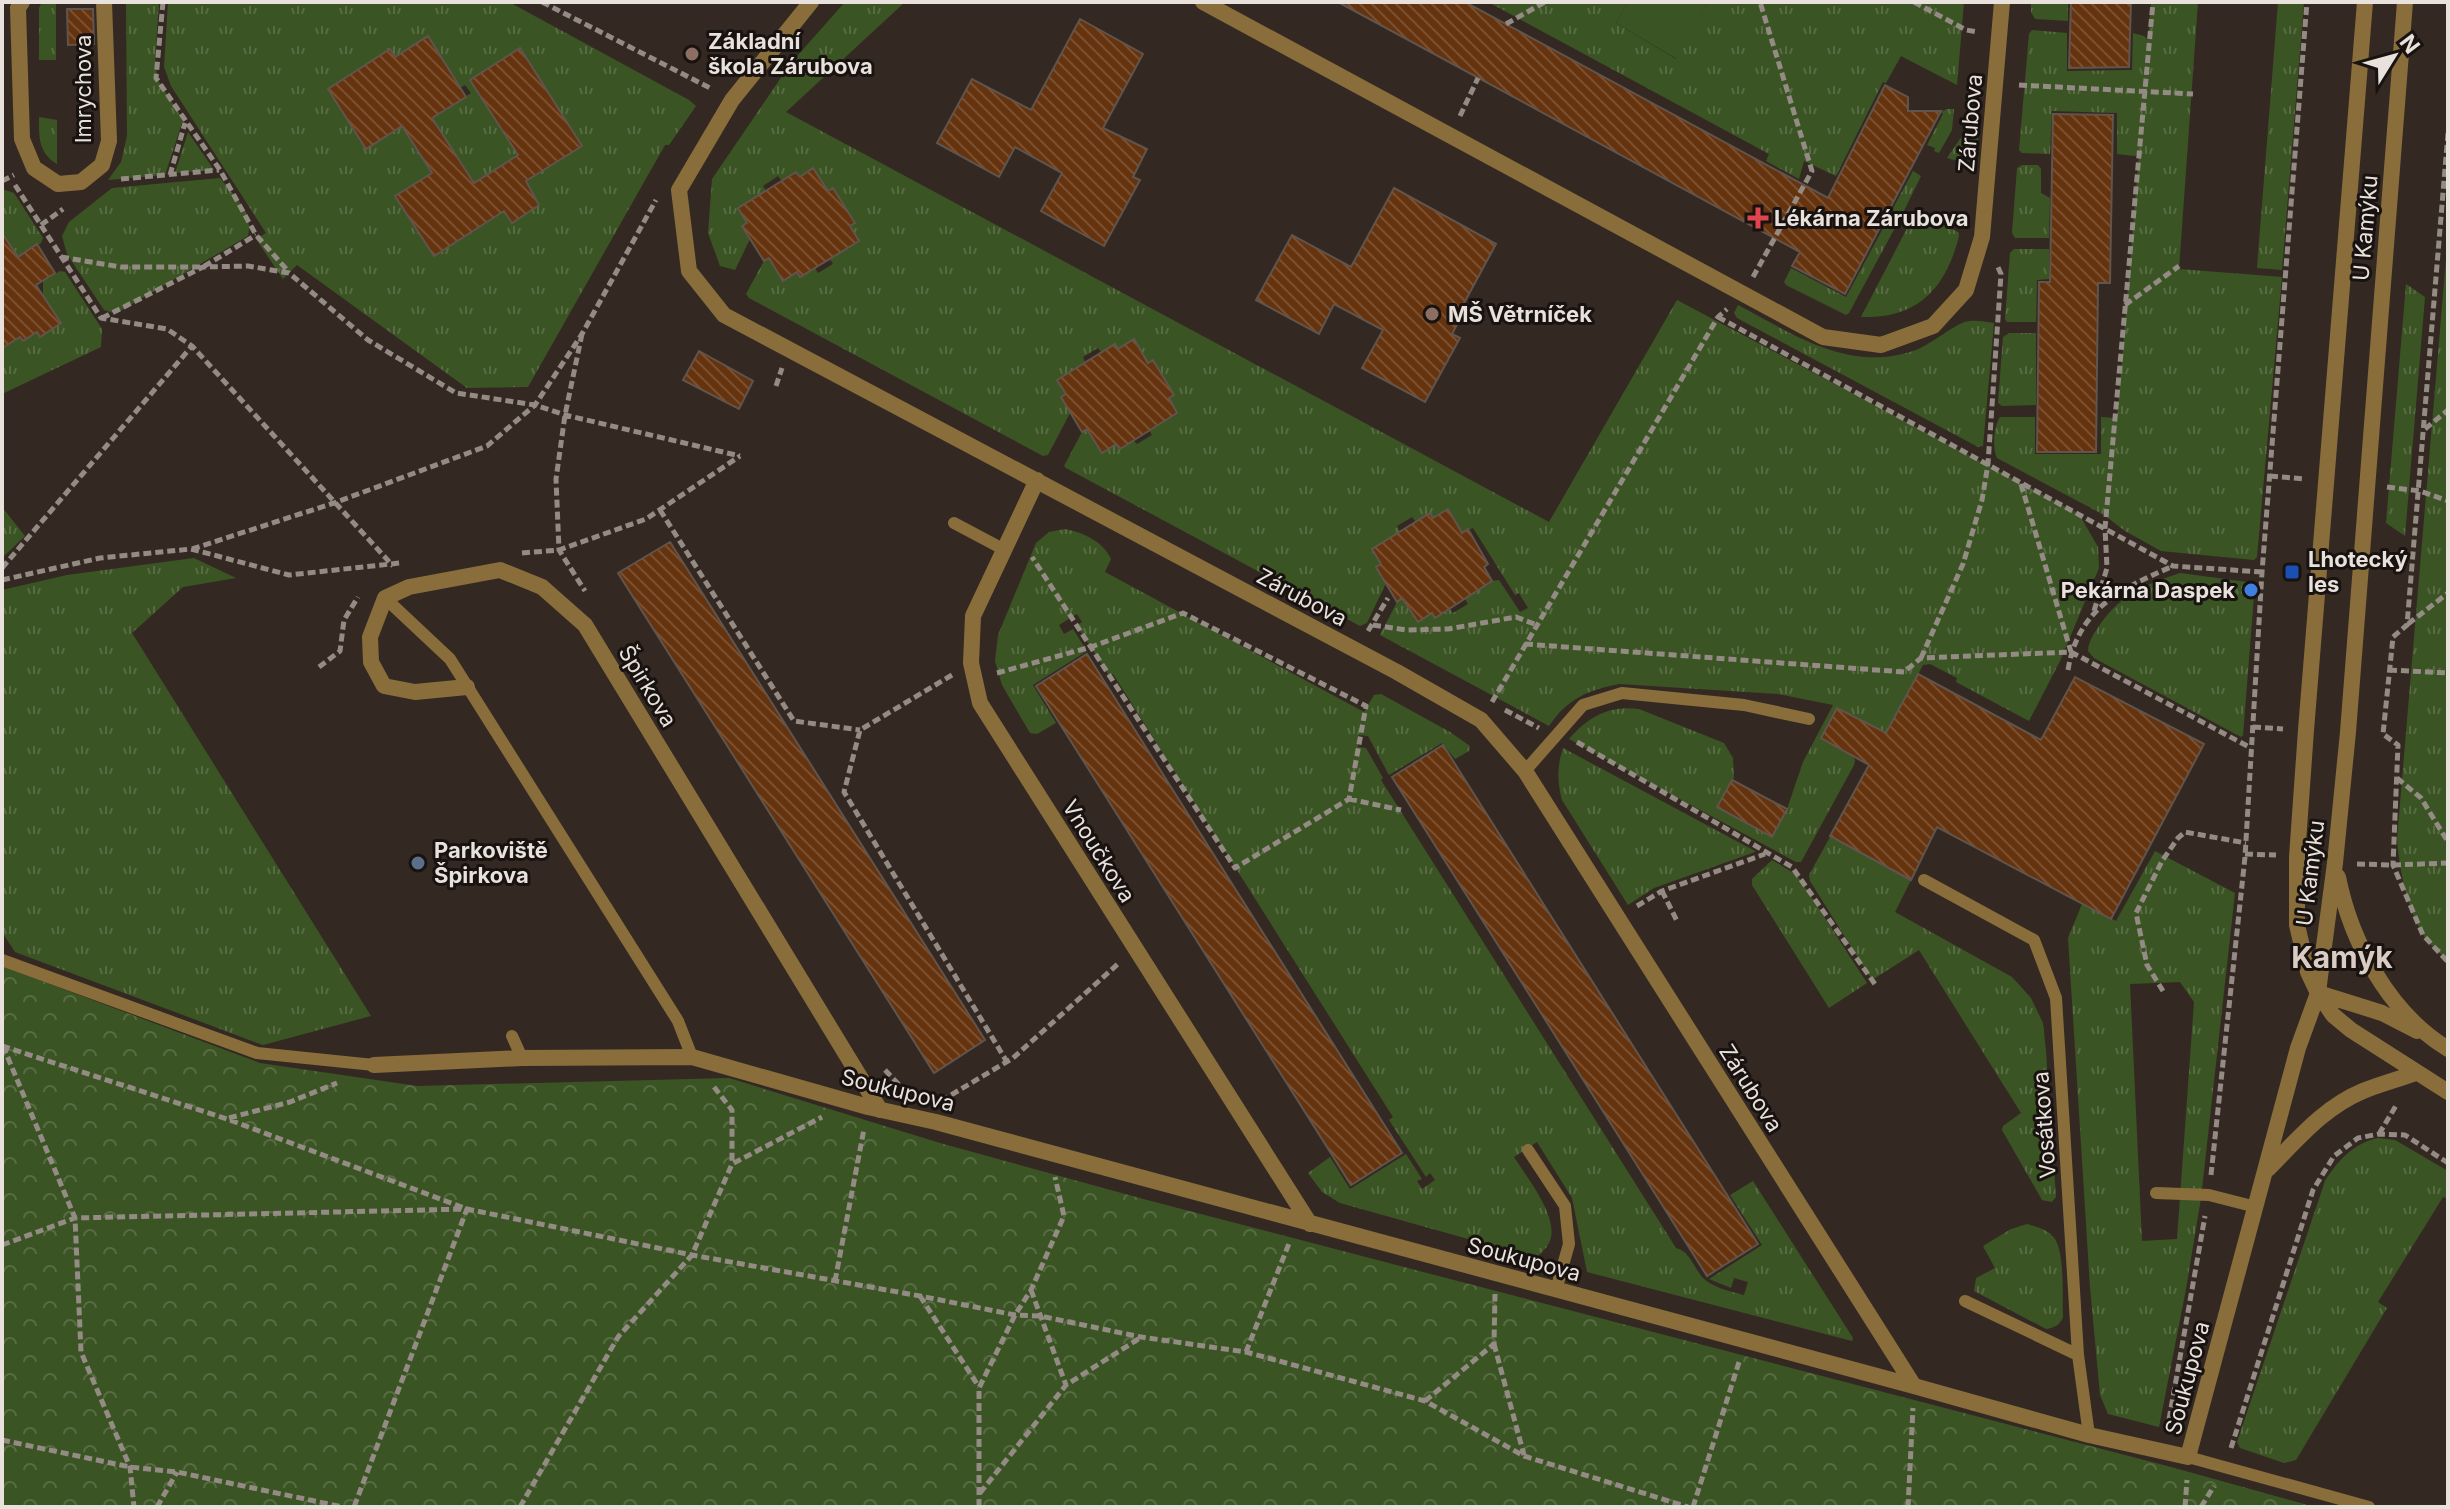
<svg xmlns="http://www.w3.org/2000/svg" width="2450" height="1509" font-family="Inter,sans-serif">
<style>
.grass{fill:url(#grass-tufts);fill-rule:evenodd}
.forest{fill:url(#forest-crowns)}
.park{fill:#3b5424}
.building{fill:url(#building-back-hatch);stroke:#60544c;stroke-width:2}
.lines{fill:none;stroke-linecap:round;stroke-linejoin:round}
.path{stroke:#948b85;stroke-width:5;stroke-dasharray:8 4;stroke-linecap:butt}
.service{stroke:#896e3c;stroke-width:12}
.minor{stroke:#896e3c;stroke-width:16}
.tertiary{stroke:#896e3c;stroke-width:16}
.education-dot{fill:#8d6e63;stroke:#181310;stroke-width:3}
.health-dot{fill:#e0444e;stroke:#181310;stroke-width:3}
.transit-dot{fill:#1a4fb4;stroke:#181310;stroke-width:3}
.shop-dot{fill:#3f7fe0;stroke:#181310;stroke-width:3}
.service-dot{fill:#5c6f8a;stroke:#181310;stroke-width:3}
.labels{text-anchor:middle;stroke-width:6;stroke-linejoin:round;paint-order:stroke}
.poi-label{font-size:22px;font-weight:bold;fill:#e8e1dc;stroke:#181310;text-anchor:start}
.street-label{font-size:22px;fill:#e8e1dc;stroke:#181310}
.district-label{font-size:30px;font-weight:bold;fill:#daccc3;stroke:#181310}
</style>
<defs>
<pattern id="grass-tufts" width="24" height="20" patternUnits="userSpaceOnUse" patternTransform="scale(2)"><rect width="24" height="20" fill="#3b5424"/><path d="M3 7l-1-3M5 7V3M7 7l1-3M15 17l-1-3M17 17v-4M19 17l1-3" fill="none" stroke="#576c43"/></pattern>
<pattern id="forest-crowns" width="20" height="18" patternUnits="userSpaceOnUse" patternTransform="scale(2)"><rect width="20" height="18" fill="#3b5424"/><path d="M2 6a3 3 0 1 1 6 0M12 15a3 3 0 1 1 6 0" fill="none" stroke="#576c43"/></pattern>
<pattern id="building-back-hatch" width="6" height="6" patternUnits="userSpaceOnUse" patternTransform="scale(2)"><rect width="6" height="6" fill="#65330e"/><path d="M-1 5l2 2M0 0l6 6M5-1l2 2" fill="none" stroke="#7b5030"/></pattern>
</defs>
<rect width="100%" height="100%" fill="#342922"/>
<path class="grass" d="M 42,2 L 56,2 L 56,60 L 39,60 L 39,8 Z
M 126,2 L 159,2 L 155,61 L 158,80 L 183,120 L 165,175 L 108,180 L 121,162 L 127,136 Z
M 168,2 L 509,2 L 689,100 L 696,106 L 669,145 L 665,145 L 528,387 L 467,388 L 297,265 L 283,279 L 256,239 L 266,233 L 171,86 L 164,67 ZM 428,37 L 428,108 L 465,85 L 471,93 L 429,120 L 454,159 L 458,157 L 481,192 L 483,177 L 499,167 L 506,175 L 539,205 L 512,223 L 496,199 L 496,217 L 434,256 L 395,196 L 438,169 C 417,154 412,147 408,122 L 366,149 L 328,89 L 389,50 L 395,57 ZM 520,48 L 582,146 L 532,177 L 470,80 Z
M 845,2 L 905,2 L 786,112 L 1549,522 L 1677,300 L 2079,514 L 2098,547 L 2099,568 L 2060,661 L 2029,721 L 1956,682 L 1957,678 L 1930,664 L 1923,665 L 1886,733 L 1837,708 L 1852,755 L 1855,760 L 1854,765 L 1801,862 L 1796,862 L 1569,739 C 1588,717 1609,705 1639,709 L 1724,743 L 1733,758 L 1734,778 L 1717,807 L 1772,837 L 1787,809 L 1803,762 L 1833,705 L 1778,694 L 1619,684 C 1588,690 1567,699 1549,726 L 1380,635 L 1397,602 L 1402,598 L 1432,613 L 1435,618 L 1450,609 L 1453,613 L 1468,604 L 1465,599 L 1492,581 L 1499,580 L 1520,612 L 1528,608 L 1519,593 L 1515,595 L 1473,528 L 1462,533 L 1448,509 L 1433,518 L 1429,513 L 1416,522 L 1412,517 L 1397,526 L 1400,532 L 1372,549 L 1381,564 L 1376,568 L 1386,583 L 1367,623 L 1360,626 L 1066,468 L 1064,466 L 1082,432 L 1087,429 L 1102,453 L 1116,444 L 1120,449 L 1133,440 L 1137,444 L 1152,435 L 1149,430 L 1177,413 L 1169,398 L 1173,395 L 1154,360 L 1148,363 L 1134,339 L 1118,349 L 1115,344 L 1101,352 L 1098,348 L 1083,357 L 1085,362 L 1057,380 L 1066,394 L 1061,398 L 1070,413 L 1048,455 L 1043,456 L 749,298 L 746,294 L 764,261 L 769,258 L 783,281 L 797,272 L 801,277 L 815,268 L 818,273 L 833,264 L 830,259 L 850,226 L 854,224 L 833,188 L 828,191 L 813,168 L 800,177 L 796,172 L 782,181 L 778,176 L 763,186 L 766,191 L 738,208 L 747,223 L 742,227 L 750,239 L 735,270 L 720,266 L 708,233 L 712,179 L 791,63 Z
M 1488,2 L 1628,2 L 1616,23 L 1676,59 L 1708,2 L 1964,2 L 1957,85 L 1901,56 L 1886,83 L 1883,82 L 1836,176 L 1804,161 L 1799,179 L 1766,161 L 1769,154 Z
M 2031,2 L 2068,2 L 2068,21 L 2035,19 L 2031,12 Z
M 2151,2 L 2198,2 L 2179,269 L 2282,277 L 2257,557 L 2254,560 L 2161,551 L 2125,531 L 2104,515 L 1997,458 C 1992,447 1994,426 2000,417 L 2035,417 L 2035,454 L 2101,454 L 2101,417 L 2114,418 L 2117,421 L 2139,153 L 2135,156 L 2117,154 L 2117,113 L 2052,111 L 2050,154 L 2022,153 L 2019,150 L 2029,34 L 2032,30 L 2067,33 L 2067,71 L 2132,70 L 2133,33 L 2144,36 L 2148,40 Z
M 2278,2 L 2304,2 L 2282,270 L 2257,268 Z
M 1947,109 L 1954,109 L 1952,130 L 1939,153 L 1934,151 L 1935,148 L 1927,145 L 1943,114 L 1941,112 Z
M 1965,114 C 1991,130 1975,169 1947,158 L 1964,133 Z
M 39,117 L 57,120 L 57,164 C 38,153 39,136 39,117 Z
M 188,132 L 214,170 L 175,173 Z
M 2022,165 L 2038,165 L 2041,169 L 2041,193 L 2050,198 L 2049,238 L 2015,238 L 2012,233 L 2017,168 Z
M 1913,171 L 1921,176 L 1902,215 L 1892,210 Z
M 220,178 C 234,196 254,212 248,236 L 120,311 L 114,313 L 104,310 L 67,254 L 62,236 L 69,222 L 112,188 Z
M 2,189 L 14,193 L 43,238 L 41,243 L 18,257 L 2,233 Z
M 1916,211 L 1958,232 L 1959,236 C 1946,288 1918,319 1861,317 Z
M 1888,219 L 1897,224 L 1849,313 L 1846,315 L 1786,285 L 1784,282 L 1791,268 L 1846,297 Z
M 2448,235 L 2448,961 C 2442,955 2435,949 2429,943 C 2409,919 2399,869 2397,839 Z
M 2014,249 L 2049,249 L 2049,279 L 2037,280 L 2036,322 L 2007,322 L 2005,319 L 2010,253 Z
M 60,271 L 65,272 L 102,329 L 101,347 L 2,394 L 2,349 L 20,337 L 23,341 L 38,332 L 41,336 L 60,324 L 43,296 L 43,281 Z
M 2406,284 L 2425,297 L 2405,536 L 2386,523 Z
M 1738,305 C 1793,334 1850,374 1916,350 C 1932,344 1957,322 1969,321 C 1977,320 1986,322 1994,323 L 1983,446 L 1978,447 L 1737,318 L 1734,313 Z
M 2009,333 L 2036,333 L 2036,405 L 2002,406 L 1998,403 L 2003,337 Z
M 2,507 L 25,536 L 2,558 Z
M 1065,529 C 1082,532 1104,542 1111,559 L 1105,572 L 1364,712 L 1374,695 L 1381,694 L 1450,732 L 1470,746 L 1469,751 L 1455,759 L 1442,743 L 1389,775 L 1368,736 L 1359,735 L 1358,747 L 1366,748 L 1383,778 L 1381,780 L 1676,1248 C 1690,1252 1693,1266 1702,1277 C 1711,1287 1731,1292 1744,1295 L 1748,1282 L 1734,1278 L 1731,1288 L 1709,1279 L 1762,1245 L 1730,1195 L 1753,1181 L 1853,1338 L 1852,1341 L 1587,1272 L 1572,1198 L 1537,1142 L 1514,1157 C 1527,1178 1561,1219 1549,1243 C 1546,1249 1540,1254 1536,1258 L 1340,1203 L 1322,1192 L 1308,1173 L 1330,1157 L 1350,1189 L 1406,1154 L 1422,1179 L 1417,1181 L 1422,1189 L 1435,1180 L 1430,1173 L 1426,1177 L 1389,1120 L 1393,1117 L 1113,674 L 1109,676 L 1077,626 L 1082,622 L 1077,614 L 1059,625 L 1064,634 L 1073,629 L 1087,651 L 1033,685 L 1056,723 L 1037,734 L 1030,733 L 1002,685 L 995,661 L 998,635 L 1036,543 L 1049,532 Z
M 194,558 L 236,578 L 183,587 L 132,633 L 371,1016 L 263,1045 L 15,952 L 2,932 L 2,590 L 67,575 Z
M 2180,573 L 2255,583 L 2243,735 L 2241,737 L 2094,658 L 2088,651 C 2088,640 2095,633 2101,623 C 2123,593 2145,585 2180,573 Z
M 1563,748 L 1755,851 L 1755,852 L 1654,888 L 1628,905 L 1562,800 C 1557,781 1557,767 1563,748 Z
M 1830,837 L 1911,880 L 1895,912 L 2012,977 L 2031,998 L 2043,1023 L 2046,1051 L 2056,1197 L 2052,1202 L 2042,1200 L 2002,1130 L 2003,1126 L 2021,1113 L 1919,950 L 1872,980 L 1810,881 L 1809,875 Z
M 2155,851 L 2235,893 L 2201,1198 L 2186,1289 L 2159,1427 L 2108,1414 L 2100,1395 L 2090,1287 L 2068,938 L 2082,904 L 2116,921 ZM 2180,982 L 2194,1002 L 2177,1239 L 2142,1241 L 2130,984 Z
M 1772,860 L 1797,875 L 1867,983 L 1829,1008 L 1752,885 L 1752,879 Z
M 2378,1138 L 2395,1140 L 2448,1171 L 2448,1199 L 2443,1197 L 2378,1302 L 2387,1308 L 2296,1460 L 2284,1463 L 2240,1448 L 2237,1442 L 2325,1181 C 2338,1160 2354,1143 2378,1138 Z
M 2027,1224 C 2037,1227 2048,1229 2055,1239 C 2065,1255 2062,1297 2063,1317 C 2060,1325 2054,1328 2046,1329 L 1974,1291 L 1976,1278 L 1995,1268 L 1983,1246 L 2011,1229 Z"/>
<path class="forest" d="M 2,966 L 260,1063 L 417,1086 L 729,1078 L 940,1143 L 1147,1200 L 2171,1467 L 2315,1507 L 2,1507 Z"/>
<path class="park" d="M 1628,2 L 1708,2 L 1677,59 L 1616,23 Z"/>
<path class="building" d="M 1338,2 L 1465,2 L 1828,198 L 1885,85 L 1908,97 L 1908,111 L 1941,111 L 1845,294 L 1792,266 L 1800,252 Z
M 2071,2 L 2131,2 L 2129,67 L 2069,68 Z
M 67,9 L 93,9 L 94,44 L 68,45 Z
M 1080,19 L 1143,54 L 1103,128 L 1147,149 L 1133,177 L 1140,180 L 1104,246 L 1041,211 L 1062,173 L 1015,147 L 999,177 L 937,143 L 972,79 L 1031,110 Z
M 428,36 L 466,97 L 432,118 L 474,183 L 518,155 L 470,80 L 520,48 L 582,146 L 526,181 L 539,205 L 512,223 L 504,211 L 434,256 L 395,196 L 432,173 L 402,126 L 366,149 L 328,89 L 390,49 L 395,57 Z
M 2053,114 L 2113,115 L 2110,283 L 2098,283 L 2096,452 L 2037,452 L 2039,282 L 2050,282 Z
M 813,168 L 828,191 L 833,188 L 855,223 L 850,226 L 859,241 L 800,277 L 797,272 L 783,281 L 769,258 L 764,261 L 742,226 L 747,223 L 738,208 L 796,172 L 800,177 Z
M 1394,188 L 1496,244 L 1463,305 L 1466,307 L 1452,334 L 1460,338 L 1425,402 L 1362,368 L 1383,330 L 1334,304 L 1319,334 L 1256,300 L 1292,235 L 1351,267 Z
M 2,233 L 18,257 L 37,244 L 55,273 L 36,285 L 61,323 L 40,337 L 37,332 L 23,341 L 20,337 L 2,348 Z
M 1134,339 L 1148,363 L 1153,360 L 1174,395 L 1169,398 L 1177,413 L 1120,449 L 1116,444 L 1102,453 L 1087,429 L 1082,432 L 1061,397 L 1066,394 L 1057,380 L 1115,344 L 1118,349 Z
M 699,351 L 753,381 L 739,409 L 683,380 Z
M 1448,509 L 1462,533 L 1468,529 L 1488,564 L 1484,567 L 1492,581 L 1435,618 L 1432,613 L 1418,622 L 1402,598 L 1397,602 L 1376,567 L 1381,564 L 1372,549 L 1430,513 L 1433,518 Z
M 670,542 L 985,1040 L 934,1073 L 618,573 Z
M 1087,654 L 1402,1153 L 1351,1185 L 1036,686 Z
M 1918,674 L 2041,740 L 2075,677 L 2204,744 L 2111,919 L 1937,827 L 1911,880 L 1830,836 L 1869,765 L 1821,738 L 1837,708 L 1886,733 Z
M 1443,745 L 1758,1244 L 1707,1276 L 1392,777 Z
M 1732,780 L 1787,809 L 1772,837 L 1717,807 Z"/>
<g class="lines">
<path class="path" d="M 163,2 L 156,78 L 220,170 L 256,235 L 288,271
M 542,2 L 712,89
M 1914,2 L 1966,30 L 1978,32
M 1506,24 L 1545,2
M 2019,85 L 2193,94
M 1460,116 L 1478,78
M 2448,133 L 2407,625 L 2393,637 L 2383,734 L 2398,745 L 2393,865 L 2423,935 L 2448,962
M 170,175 L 185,123
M 121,179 L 219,170
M 2,181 L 14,175
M 15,185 L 101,318 L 167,329 L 192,346 L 393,566
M 41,225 L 63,209
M 61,257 L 121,267 L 203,267 L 256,235
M 1753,277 L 1812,171 L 1760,2
M 2125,305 L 2179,266
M 1718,317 L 2173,566 L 2262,572
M 102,318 L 203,267 L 248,266 L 289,273 L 368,340 L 456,393 L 535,405 L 565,415 L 740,456
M 582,334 L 565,415 L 556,479 L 559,550 L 585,591
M 776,386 L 782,368
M 2425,429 L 2448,410
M 2270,476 L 2305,479
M 2021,484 L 2071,652
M 2387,487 L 2420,491 L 2448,501
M 660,510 L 794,721 L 860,730
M 192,549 L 334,503 L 487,446 L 535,405 L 582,334 L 656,200
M 522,553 L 559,550 L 646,519 L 740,456
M 2,568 L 192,346
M 2,580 L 100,558 L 191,549 L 289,575 L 400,563
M 2094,611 L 2107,568 L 2105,528 L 2153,2
M 2408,624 L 2448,593
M 1373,625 L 1406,630 L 1448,629 L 1516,617 L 1537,625
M 1368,631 L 1388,598
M 1525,644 L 1904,672 L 1921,658 L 2071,652 L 2251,748
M 1921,658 L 1963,564 L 1982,500 L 1988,464 L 2001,274 L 1997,265
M 319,667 L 340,651 L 344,620 L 358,597
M 2068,670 C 2078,608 2121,589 2173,566
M 2389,670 L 2448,673
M 997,673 L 1091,647 L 1183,613 L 1366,706 L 1349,799 L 1235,868 L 1032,557
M 952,675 L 860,730 L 844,792 L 1007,1062
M 1492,702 L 1718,317 L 1727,309
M 1505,710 L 1539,728
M 2253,727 L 2283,729
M 1577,742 L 1792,867 L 1877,987
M 2397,778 L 2421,798 L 2448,842
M 1349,799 L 1401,810
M 2245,854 L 2276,855
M 2357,864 L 2393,865 L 2448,863
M 1662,891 L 1677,921
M 1637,906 L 1662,891 L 1765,854
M 2163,991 L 2147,965 L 2136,913 L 2162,861 L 2178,838 L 2185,832 L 2246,843
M 2,1046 L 227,1119 L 467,1209 L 692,1255 L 920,1296 L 1015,1315 L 1040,1316 L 1141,1337 L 1246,1352 L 1425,1401 L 1524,1456 L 1688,1507
M 3,1046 L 75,1218 L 81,1352 L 130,1467 L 134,1507
M 885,1070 L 903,1089 L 907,1090
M 714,1087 L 732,1110 L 732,1164
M 941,1101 L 1013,1058 L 1119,963
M 229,1118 L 290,1102 L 337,1083
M 2379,1134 L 2397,1104
M 2211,1175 L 2245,857 L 2262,572 L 2307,2
M 2,1245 L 75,1218 L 467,1209 L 354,1507
M 835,1281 L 864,1129
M 1031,1290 L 1066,1385
M 920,1296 L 979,1387
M 1494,1344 L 1524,1455
M 1246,1352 L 1290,1241
M 1425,1401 L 1494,1344 L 1495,1294
M 2167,1431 L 2205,1216
M 2,1440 L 130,1467 L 177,1472 L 343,1507
M 2231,1448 L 2313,1190 L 2334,1156 L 2358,1138 L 2379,1134 L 2405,1135 L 2448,1163
M 980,1493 L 1066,1385 L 1140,1338
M 157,1507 L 177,1472
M 520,1507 L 618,1337 L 692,1255 L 732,1164 L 822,1117
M 979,1507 L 979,1388 L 1015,1315 L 1031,1290 L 1064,1216 L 1055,1177
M 1693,1507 L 1740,1359
M 1908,1507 L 1913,1408
M 2185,1507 L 2187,1480
M 2201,1507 L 2214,1486"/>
<path class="service" d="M 954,523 L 1003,549
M 385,598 L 450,659 L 678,1021 L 692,1057
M 1525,771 L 1583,705 L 1622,693 L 1744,705 L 1809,719
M 1924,880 L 2034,940 L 2056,998 L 2078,1355 L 2089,1435
M 2,960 L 257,1053 L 374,1065
M 512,1036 L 522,1058
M 1528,1150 L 1565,1206 L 1569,1244 L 1556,1290
M 2156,1193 L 2209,1195 L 2256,1207
M 1965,1301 L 2078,1355
M 2188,1457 L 2369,1507"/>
<path class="minor" d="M 22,2 L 18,8 L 22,139 L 34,168 L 58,184 L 81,182 L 102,165 L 109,141 L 104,2
M 811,2 L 732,100 L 679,190 L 689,271 L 724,315 L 1397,672 L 1481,720 L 1525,771 L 1914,1386
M 1203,2 L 1823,337 L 1881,345 L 1933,326 L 1966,290 L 1982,237 L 2002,2
M 1037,480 L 973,616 L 971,663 L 980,703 L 1310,1224
M 467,687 L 415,692 L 384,686 L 371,662 L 370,637 L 385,598 L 409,587 L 500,570 L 542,587 L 585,625 L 880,1110
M 374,1065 L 522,1058 L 692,1057 L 868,1107 L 936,1122 L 1914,1386 L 2089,1435 L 2188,1457 L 2298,1048 L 2318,993
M 2268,1169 C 2297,1140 2324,1107 2363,1091 C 2380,1084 2399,1079 2416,1073"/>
<path class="tertiary" d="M 2365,2 L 2306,730 L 2297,857 L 2297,925 L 2308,972 L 2318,993 L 2333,1015 L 2351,1030 L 2448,1092
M 2338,877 C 2351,942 2389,1013 2448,1049
M 2318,992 L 2335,863 L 2348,732 L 2405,2
M 2318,993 L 2382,1013 L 2417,1031"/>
</g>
<g class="education-dot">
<circle cx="692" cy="54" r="8"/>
<circle cx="1432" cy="314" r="8"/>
</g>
<path class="health-dot" d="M1754 206h8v8h8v8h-8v8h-8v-8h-8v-8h8z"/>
<rect class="transit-dot" x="2284" y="564" width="16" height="16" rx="4"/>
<circle class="shop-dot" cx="2251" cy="590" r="8"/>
<circle class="service-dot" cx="418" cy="863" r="8"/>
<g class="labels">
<g class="poi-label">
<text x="708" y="49">Základní<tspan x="708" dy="25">škola Zárubova</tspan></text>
<text x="1774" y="226">Lékárna Zárubova</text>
<text x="1448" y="322">MŠ Větrníček</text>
<text x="2308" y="567">Lhotecký<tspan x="2308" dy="25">les</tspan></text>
<text x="2235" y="598" text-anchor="end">Pekárna Daspek</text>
<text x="434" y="858">Parkoviště<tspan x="434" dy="25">Špirkova</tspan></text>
</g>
<g class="street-label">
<text transform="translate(83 89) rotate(-90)" y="8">Imrychova</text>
<text transform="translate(1970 123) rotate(-85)" y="8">Zárubova</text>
<text transform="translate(2365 228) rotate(-85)" y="8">U Kamýku</text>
<text transform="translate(1302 597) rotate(28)" y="8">Zárubova</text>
<text transform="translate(648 686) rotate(59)" y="8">Špirkova</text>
<text transform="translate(1099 851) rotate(58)" y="8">Vnoučkova</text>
<text transform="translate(2310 873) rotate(-83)" y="8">U Kamýku</text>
<text transform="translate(1751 1088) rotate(58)" y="8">Zárubova</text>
<text transform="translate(898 1090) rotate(14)" y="8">Soukupova</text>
<text transform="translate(2044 1125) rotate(-94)" y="8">Vosátkova</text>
<text transform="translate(1524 1259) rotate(15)" y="8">Soukupova</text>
<text transform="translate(2187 1378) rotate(-75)" y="8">Soukupova</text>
</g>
<g class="district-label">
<text x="2342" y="968">Kamýk</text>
</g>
</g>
<rect width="2450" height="1509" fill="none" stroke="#e8e1dc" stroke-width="8"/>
<g transform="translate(2394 56) rotate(53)" stroke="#181310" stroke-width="6" paint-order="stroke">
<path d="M0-6L14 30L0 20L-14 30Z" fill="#e8e1dc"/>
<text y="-12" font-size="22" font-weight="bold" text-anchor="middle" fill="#e8e1dc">N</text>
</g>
</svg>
